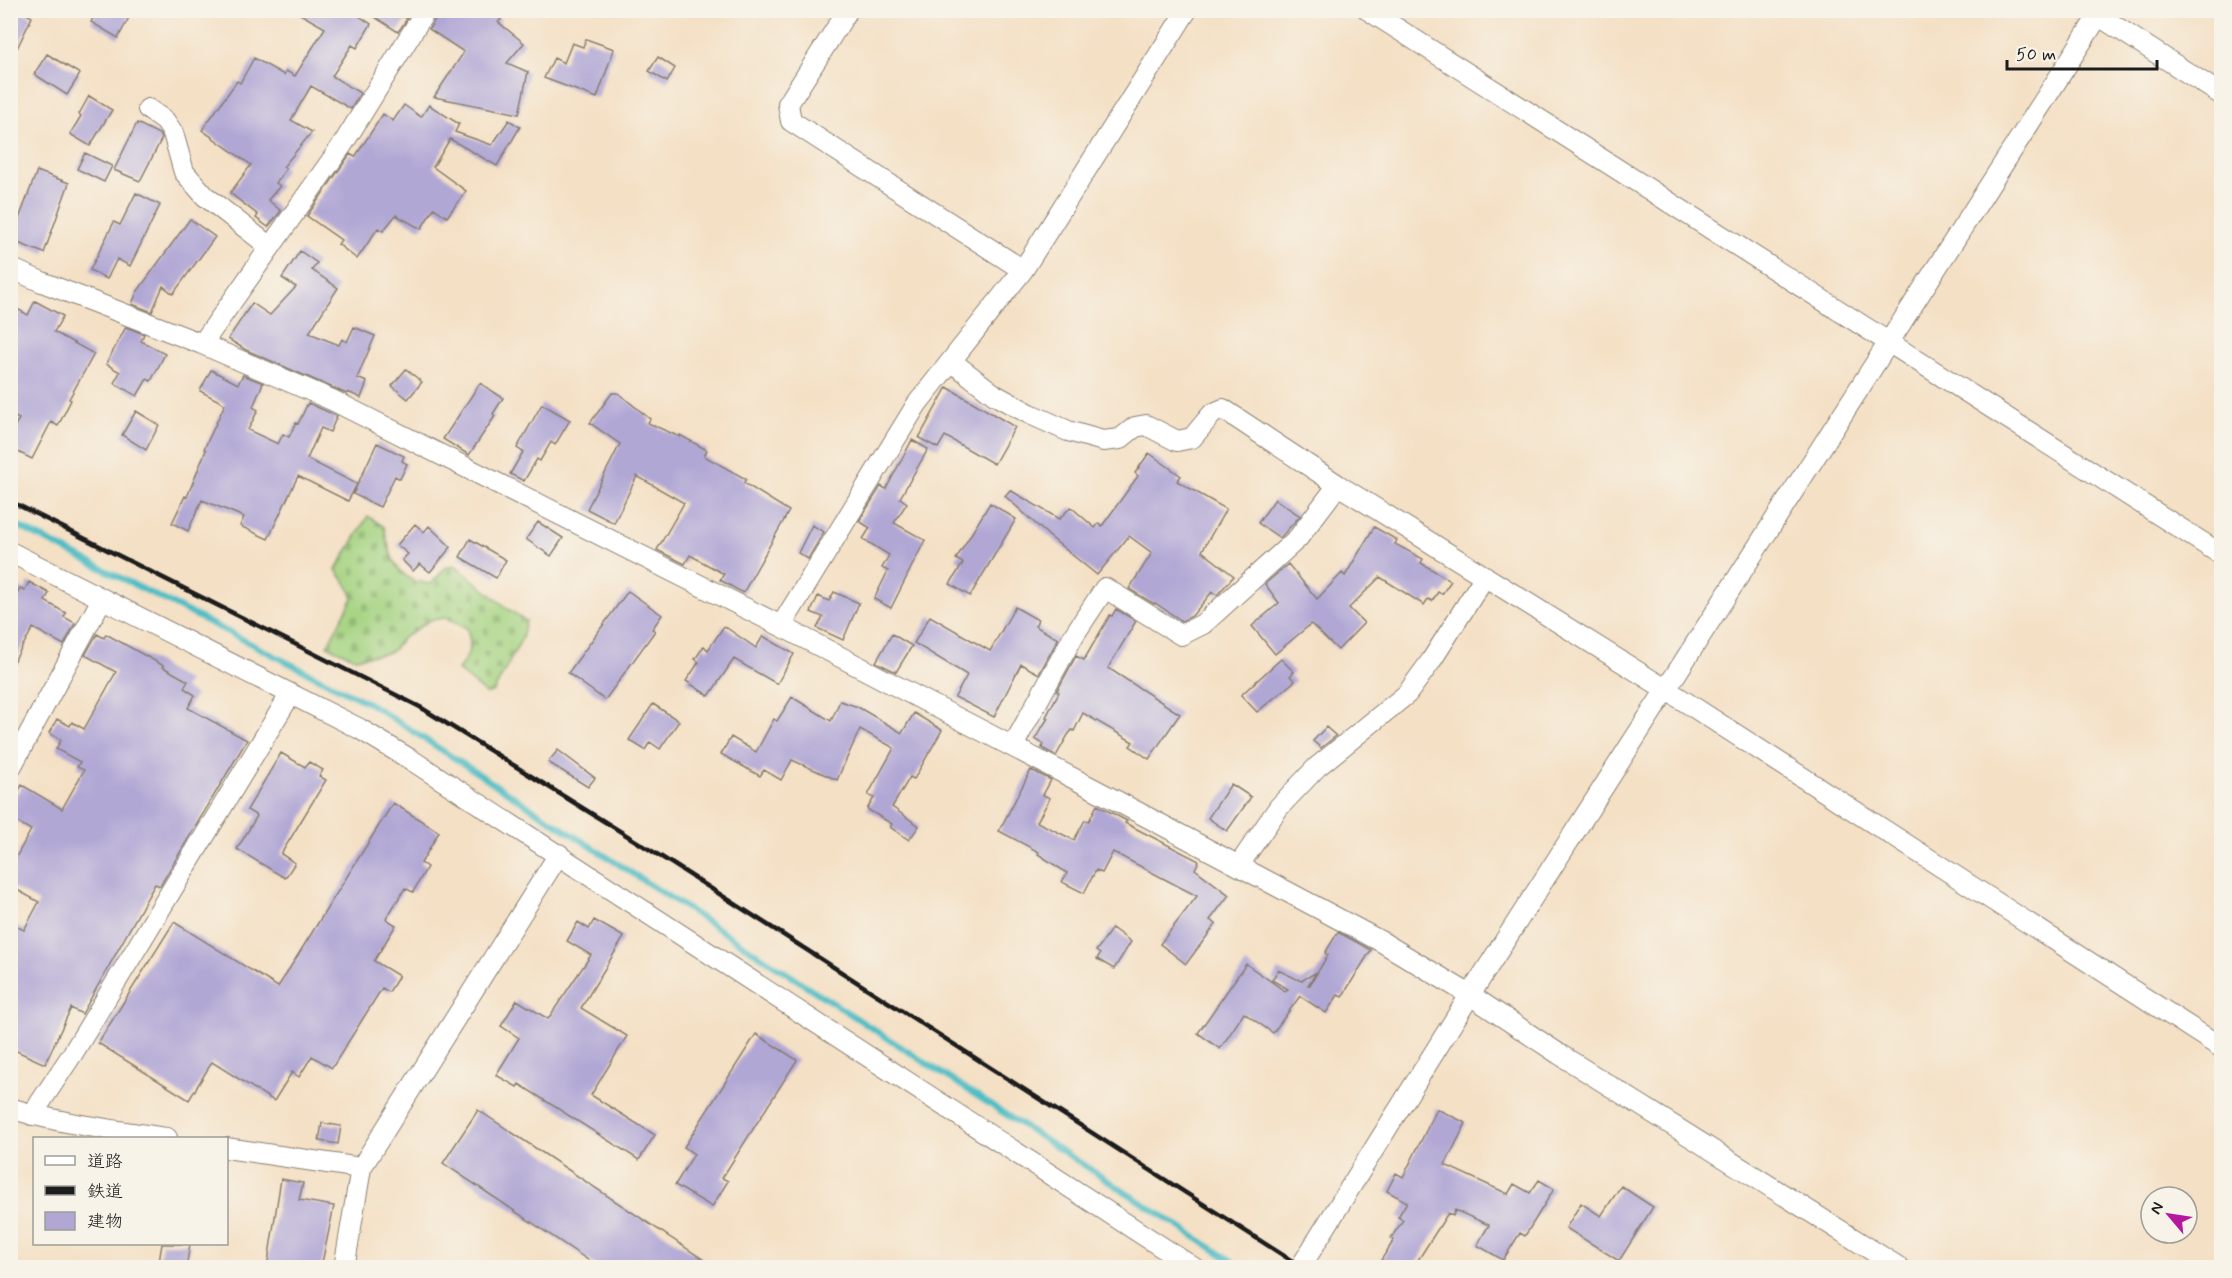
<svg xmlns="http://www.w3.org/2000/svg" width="2232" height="1278" font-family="Mynerve,'Klee One',sans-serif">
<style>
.cemetery{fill:url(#cemetery-stones);stroke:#60784e;stroke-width:1.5}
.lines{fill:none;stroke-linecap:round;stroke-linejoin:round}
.stream{stroke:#4fbdc5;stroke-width:6}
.building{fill:#b1a7d5}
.minor-casing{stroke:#887e70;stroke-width:22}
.minor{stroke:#fff;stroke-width:20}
.rail{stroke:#1c1c1c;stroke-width:4.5}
</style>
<defs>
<pattern id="cemetery-stones" width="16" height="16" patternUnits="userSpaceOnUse" patternTransform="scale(1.5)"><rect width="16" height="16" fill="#a4d381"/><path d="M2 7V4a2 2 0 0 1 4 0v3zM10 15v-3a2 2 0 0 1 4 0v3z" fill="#8db56f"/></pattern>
</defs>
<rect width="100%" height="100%" fill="#f7f3e8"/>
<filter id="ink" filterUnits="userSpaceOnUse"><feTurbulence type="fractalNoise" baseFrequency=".0167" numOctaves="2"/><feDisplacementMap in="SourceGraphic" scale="12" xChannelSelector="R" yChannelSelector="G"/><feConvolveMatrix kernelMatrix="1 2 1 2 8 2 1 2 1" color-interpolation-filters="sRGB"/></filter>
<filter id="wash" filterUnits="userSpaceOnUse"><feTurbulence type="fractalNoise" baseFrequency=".008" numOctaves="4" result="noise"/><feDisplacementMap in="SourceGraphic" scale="24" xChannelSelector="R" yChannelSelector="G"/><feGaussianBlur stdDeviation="1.35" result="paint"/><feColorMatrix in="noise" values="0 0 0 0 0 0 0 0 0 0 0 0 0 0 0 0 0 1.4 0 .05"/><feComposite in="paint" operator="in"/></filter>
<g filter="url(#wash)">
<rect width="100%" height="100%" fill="#f4e0c5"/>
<path class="cemetery" d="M 368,516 L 384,527 C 388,546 392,570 412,580 C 417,582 425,583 431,584 L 445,568 L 455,565 L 507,608 L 526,621 L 522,638 L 494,691 L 486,694 L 458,670 C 470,653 473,648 467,628 L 445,618 L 430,620 L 402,639 L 392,651 L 383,654 L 355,658 L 327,646 L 353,598 L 348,586 L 336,570 Z"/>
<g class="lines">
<path class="stream" d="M 10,522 L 372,705 L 1243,1268"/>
</g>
<g id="blocks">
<path class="building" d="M 10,10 L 19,10 L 32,17 L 10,63 Z
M 97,10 L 133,10 L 118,38 L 91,22 Z
M 293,10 L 350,10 L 371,24 L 357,48 L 352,45 L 332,76 L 360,93 L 351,109 L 311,86 L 291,120 L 312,132 L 283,167 L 286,169 L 276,183 L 280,186 L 268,200 L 281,211 L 268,227 L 256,218 L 258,215 L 230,193 L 251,165 L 202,130 L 237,81 L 240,83 L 254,58 L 284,75 L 286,71 L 295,76 L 325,28 Z
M 364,10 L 394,10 L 407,19 L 398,32 Z
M 441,10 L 490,10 L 501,20 L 498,22 L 524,43 L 507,63 L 528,72 L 519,114 L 434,97 L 464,52 L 429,29 Z
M 586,39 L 614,49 L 597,98 L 544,78 L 554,58 L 564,63 L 572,43 L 583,47 Z
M 47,54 L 80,74 L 67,95 L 34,74 Z
M 658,57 L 675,68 L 667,82 L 649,71 Z
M 89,96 L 112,110 L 90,146 L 70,134 L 81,116 L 79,114 Z
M 404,105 L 421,117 L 429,105 L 459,124 L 455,132 L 492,145 L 509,120 L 520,127 L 497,166 L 450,139 L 433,167 L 466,191 L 447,217 L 434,208 L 421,229 L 396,215 L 383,231 L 378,228 L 357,259 L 338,244 L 341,240 L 307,216 L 350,154 L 355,157 L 383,114 L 393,121 Z
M 137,123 L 159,134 L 162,138 L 140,181 L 114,170 Z
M 85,153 L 112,166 L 104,182 L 77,169 Z
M 37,171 L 69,183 L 44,253 L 10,240 L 10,222 L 17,224 Z
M 136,193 L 160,205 L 130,266 L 117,259 L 107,279 L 90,270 L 114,222 L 120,225 Z
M 190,219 L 215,237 L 173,294 L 163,286 L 152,312 L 132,304 L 137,292 Z
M 300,251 L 317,263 L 312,270 L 338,288 L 309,333 L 339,345 L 342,339 L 347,342 L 354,327 L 375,336 L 357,378 L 367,382 L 361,398 L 348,392 L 347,394 L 246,350 L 228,339 L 252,303 L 270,315 L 296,287 L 282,278 Z
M 35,301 L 63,316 L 54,332 L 94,354 L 69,399 L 71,400 L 58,426 L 51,422 L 32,459 L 10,448 L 10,434 L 19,419 L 10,414 L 10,305 L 28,315 Z
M 126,327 L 144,334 L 141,341 L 165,354 L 151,381 L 147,379 L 137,396 L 114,383 L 120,372 L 106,364 Z
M 406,369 L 422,382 L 408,399 L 392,386 Z
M 211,370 L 238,384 L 243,375 L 263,383 L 253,407 L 258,410 L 248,430 L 278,444 L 283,434 L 289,437 L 296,423 L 298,424 L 308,403 L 337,416 L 330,432 L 321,428 L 307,459 L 357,484 L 348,501 L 298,476 L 268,539 L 240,526 L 244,517 L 202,500 L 188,531 L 172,523 L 185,496 L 187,497 L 206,450 L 204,449 L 225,404 L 200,391 Z
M 480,383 L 503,398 L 493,414 L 495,416 L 469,455 L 443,439 Z
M 947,387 L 1015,427 L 994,464 L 945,436 L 938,448 L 919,438 Z
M 612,393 L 618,393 L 650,419 L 648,423 L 680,437 L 680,435 L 707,450 L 704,456 L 746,479 L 744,483 L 789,511 L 743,593 L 720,580 L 724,574 L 690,555 L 685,564 L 657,550 L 684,503 L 637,476 L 614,523 L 587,509 L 620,444 L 590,423 Z
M 542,404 L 570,420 L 555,445 L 551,442 L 540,461 L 537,459 L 524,481 L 510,474 L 523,452 L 517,448 Z
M 136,411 L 159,425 L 146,450 L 122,435 Z
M 912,440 L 928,449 L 900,498 L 907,503 L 894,523 L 925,540 L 891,608 L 874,599 L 888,571 L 882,568 L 889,555 L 863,539 L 870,528 L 859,521 L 881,486 L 886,489 Z
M 377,443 L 404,456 L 402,461 L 407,464 L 400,479 L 395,476 L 380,507 L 353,494 Z
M 1149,453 L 1181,476 L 1177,481 L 1226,509 L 1202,551 L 1234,576 L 1217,595 L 1212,592 L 1192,616 L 1182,621 L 1155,603 L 1154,604 L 1129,589 L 1152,553 L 1129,536 L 1097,575 L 1049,536 L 1005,496 L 1010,490 L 1059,519 L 1071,507 L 1095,528 L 1099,523 L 1102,526 L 1138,476 L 1135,473 Z
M 1275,499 L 1300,516 L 1280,538 L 1258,523 Z
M 990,503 L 1016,519 L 970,596 L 950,584 L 963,563 L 956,559 Z
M 538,522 L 563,538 L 551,556 L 526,539 Z
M 415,524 L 424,532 L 429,526 L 451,547 L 430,572 L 420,564 L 413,571 L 402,560 L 408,554 L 397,545 Z
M 812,525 L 824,532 L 808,559 L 798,553 Z
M 1374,527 L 1397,540 L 1395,544 L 1423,559 L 1421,563 L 1451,581 L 1442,594 L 1438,592 L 1432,601 L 1428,599 L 1424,605 L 1380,577 L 1349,608 L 1364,623 L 1338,650 L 1311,624 L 1275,654 L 1252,626 L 1279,603 L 1265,584 L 1288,564 L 1317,599 L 1342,573 L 1345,576 Z
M 470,539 L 506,560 L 496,578 L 460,557 Z
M 29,582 L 49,593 L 45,601 L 66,613 L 64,617 L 75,623 L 64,645 L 33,628 L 10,668 L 10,606 L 20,588 L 25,590 Z
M 628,591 L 662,615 L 652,629 L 655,631 L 605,700 L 568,673 Z
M 834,592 L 859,603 L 843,640 L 817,628 L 823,617 L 811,612 L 818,596 L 829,601 Z
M 1015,607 L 1038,620 L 1035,626 L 1058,639 L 1039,674 L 1021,664 L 994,717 L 955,697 L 967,675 L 914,643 L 930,616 L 990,651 Z
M 1116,609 L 1136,621 L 1108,668 L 1180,714 L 1149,759 L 1130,746 L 1133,742 L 1083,713 L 1074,731 L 1072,730 L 1068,735 L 1056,756 L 1042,748 L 1044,744 L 1035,739 L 1048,718 L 1046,717 L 1059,692 L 1057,691 L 1076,656 L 1084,660 L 1110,615 L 1112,616 Z
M 724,626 L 756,648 L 763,636 L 794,654 L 777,684 L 734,659 L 709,696 L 686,681 L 699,662 L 695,659 L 704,646 L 708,650 Z
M 97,634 L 104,638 L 106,634 L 164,666 L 163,667 L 188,681 L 184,688 L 195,695 L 188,708 L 247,740 L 160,886 L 155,884 L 82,1014 L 71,1008 L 45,1064 L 10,1048 L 10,923 L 24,930 L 39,902 L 10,886 L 10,868 L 31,830 L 10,818 L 10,805 L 22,785 L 62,809 L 84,770 L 77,767 L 80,762 L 56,749 L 61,740 L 49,733 L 57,719 L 70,726 L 72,722 L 84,729 L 116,672 L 85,655 Z
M 892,634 L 912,646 L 896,672 L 876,662 Z
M 1281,659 L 1294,672 L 1290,676 L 1295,681 L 1257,712 L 1241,695 Z
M 792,697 L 831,721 L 840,701 L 858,707 L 902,733 L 914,713 L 942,730 L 914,779 L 910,777 L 892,807 L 919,826 L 909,840 L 890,827 L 892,824 L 867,809 L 874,798 L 868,795 L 894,748 L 860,729 L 837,780 L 792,760 L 781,780 L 764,770 L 760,776 L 721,754 L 731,737 L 756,752 L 774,719 L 777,721 Z
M 653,704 L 679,721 L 660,749 L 650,742 L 645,750 L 629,740 Z
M 1326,727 L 1336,736 L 1321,748 L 1313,741 Z
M 558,750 L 595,778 L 588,787 L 548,762 Z
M 281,753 L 305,767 L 309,762 L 323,770 L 319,776 L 326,780 L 281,854 L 295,863 L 285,878 L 237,849 L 257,816 L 247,810 Z
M 1031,770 L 1051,780 L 1043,795 L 1050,798 L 1037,822 L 1074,840 L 1085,820 L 1089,821 L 1097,805 L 1127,821 L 1125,823 L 1199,861 L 1195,869 L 1229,895 L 1210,920 L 1216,924 L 1186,964 L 1160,944 L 1197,896 L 1113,852 L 1102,873 L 1096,870 L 1084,893 L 1062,882 L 1067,873 L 1038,854 L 1039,852 L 999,831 Z
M 1231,784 L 1251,797 L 1227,831 L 1208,818 Z
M 393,803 L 439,832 L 421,863 L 427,867 L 413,892 L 405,888 L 386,919 L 396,925 L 374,961 L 399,976 L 389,992 L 382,988 L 332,1068 L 312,1056 L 299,1077 L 292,1072 L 274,1101 L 212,1062 L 189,1100 L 98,1043 L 174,922 L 278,987 Z
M 594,920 L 624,937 L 581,1008 L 627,1036 L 591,1095 L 655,1135 L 639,1160 L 519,1084 L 517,1087 L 496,1075 L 519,1038 L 501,1026 L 517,1000 L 548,1019 L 591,955 L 567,941 L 578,922 L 589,929 Z
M 1112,928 L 1131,942 L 1114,969 L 1097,959 L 1100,954 L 1096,951 Z
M 1338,932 L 1371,950 L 1342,997 L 1338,995 L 1326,1013 L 1300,996 L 1273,1033 L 1244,1013 L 1220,1049 L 1198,1033 L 1246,964 L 1285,991 L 1288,989 L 1272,980 L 1278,970 L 1301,981 L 1317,972 L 1308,985 L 1310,985 L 1328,955 L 1325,953 Z
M 756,1034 L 797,1060 L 722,1178 L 728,1181 L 712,1207 L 675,1185 L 694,1154 L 684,1147 Z
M 1437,1109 L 1466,1123 L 1445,1165 L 1508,1194 L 1514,1184 L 1530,1193 L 1539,1180 L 1554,1189 L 1525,1236 L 1520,1233 L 1503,1260 L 1477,1245 L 1489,1225 L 1455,1210 L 1453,1216 L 1448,1213 L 1413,1268 L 1376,1268 L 1394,1240 L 1391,1238 L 1403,1220 L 1398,1217 L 1407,1202 L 1387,1191 L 1396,1173 L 1403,1177 Z
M 478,1110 L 716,1268 L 600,1268 L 443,1163 Z
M 322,1123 L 341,1126 L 338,1144 L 319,1141 Z
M 281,1179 L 303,1183 L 299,1200 L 334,1206 L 321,1268 L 267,1268 Z
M 1621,1186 L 1653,1207 L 1619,1261 L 1566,1228 L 1581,1203 L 1601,1216 Z
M 162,1244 L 190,1244 L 186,1268 L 158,1268 Z"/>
</g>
</g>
<g filter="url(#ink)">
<use href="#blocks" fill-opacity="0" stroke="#887e70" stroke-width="1.5"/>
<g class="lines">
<g class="minor-casing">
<path id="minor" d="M 848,10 L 788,104 L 791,121 L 1023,270
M 1368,10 L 2222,555
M 2099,16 L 2222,95
M 148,109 L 165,121 L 173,133 L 184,172 L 205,196 L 270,247
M 10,268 L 42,282 L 202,344 L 332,400 L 781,626 L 1115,800 L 1382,942 L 1470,995 L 1559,1054 L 1900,1268
M 202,344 L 343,144 L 426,10
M 951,361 L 995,395 L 1030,414 L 1068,431 L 1103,441 L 1120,439 L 1135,427 L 1146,425 L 1177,441 L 1192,438 L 1212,414 L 1223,409 L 1338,485 L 1667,690 L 2222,1048
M 10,552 L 360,729 L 413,761 L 1194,1268
M 781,626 L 917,404 L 1023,270 L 1187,10
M 1013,746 L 1074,635 L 1105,588 L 1181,635 L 1203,624 L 1298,538 L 1338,485
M 10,769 L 102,599
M 1239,865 L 1279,807 L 1317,767 L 1407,694 L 1431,661 L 1485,576
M 10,1108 C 61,1124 115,1130 167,1138
M 32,1115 L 73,1053 L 290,695
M 226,1148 L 361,1168
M 344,1268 L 361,1168 L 559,854
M 1300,1268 L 1470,995 L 2102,10"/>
</g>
<use href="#minor" class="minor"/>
<path class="rail" d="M 10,501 L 420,707 L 668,861 L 1303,1268"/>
</g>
</g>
<rect width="2232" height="1278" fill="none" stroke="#f7f3e8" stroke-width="36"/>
<rect x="33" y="1137" width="195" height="108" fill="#f7f3e8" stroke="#9f9d96" stroke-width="1.5"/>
<rect x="45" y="1156" width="30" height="9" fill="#ffffff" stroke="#9f9d96" stroke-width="1.5"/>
<text x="87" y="1167" font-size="18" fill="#1c1c1c">道路</text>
<rect x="45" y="1186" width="30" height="9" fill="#1c1c1c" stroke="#9f9d96" stroke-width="1.5"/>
<text x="87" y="1197" font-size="18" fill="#1c1c1c">鉄道</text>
<rect x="45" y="1212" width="30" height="18" fill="#b1a7d5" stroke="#9f9d96" stroke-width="1.5"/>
<text x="87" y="1227" font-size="18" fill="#1c1c1c">建物</text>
<g transform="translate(2169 1215) rotate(299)"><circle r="28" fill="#f7f3e8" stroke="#9f9d96" stroke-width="1.5"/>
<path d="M0-4.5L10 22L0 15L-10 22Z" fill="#b5179e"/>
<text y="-9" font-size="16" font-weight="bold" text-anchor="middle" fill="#1c1c1c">N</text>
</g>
<path d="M2007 60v9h150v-9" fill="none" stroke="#1c1c1c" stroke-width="3"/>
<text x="2016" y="60" font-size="18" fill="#1c1c1c" stroke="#f7f3e8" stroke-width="4.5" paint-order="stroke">50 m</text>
</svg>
